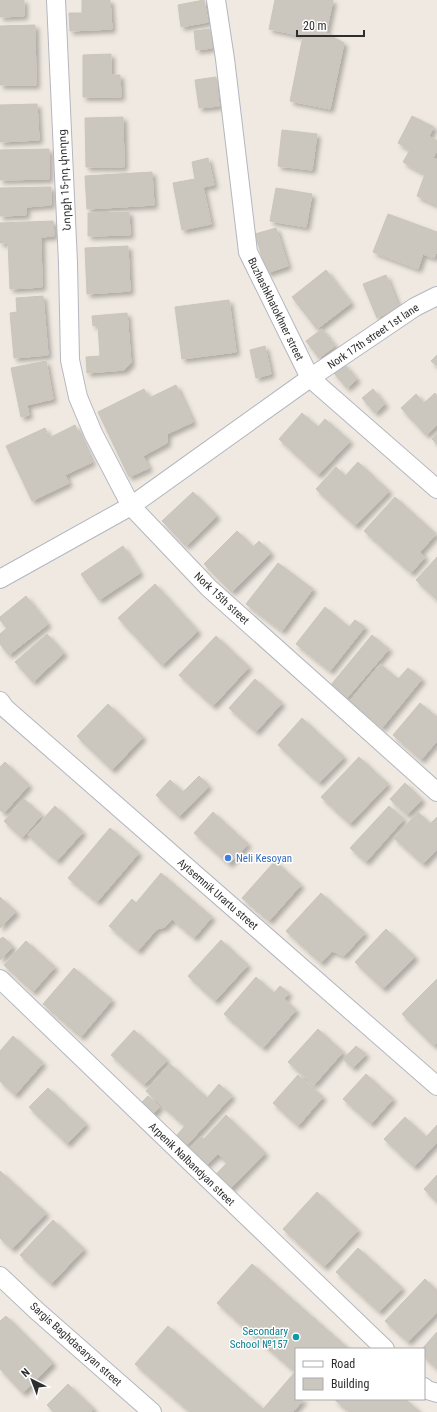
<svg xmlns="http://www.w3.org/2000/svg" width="437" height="1412" font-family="'Roboto Condensed','Noto Sans Armenian',sans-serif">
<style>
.building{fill:#cbc7bf;stroke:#cbc5ba;filter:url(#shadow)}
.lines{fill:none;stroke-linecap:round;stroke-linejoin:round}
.minor-casing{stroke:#b4b7c1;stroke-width:20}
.minor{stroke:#fff;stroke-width:18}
.shop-dot{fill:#3f7fe0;stroke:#fff;stroke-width:1.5}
.culture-dot{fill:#0f9aa8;stroke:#fff;stroke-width:1.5}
.labels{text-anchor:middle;stroke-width:3;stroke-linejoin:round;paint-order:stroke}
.street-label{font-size:11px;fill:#2e2e2e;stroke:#fff}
.shop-label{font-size:11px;fill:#366cbe;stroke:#fff;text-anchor:start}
.culture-label{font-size:11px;fill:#0d838f;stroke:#fff;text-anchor:end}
</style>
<defs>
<filter id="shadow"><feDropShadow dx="3.5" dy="3.5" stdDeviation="2" flood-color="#0004"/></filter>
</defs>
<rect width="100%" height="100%" fill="#efe9e1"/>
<path class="building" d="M 0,0 L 24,0 L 24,16 L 0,17 Z
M 82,0 L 110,0 L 112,29 L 70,31 L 69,13 L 82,13 Z
M 204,0 L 208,22 L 181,27 L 178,5 Z
M 275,0 L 333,0 L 326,33 L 344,43 L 330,109 L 290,101 L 303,36 L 269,29 Z
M 35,25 L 36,85 L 0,85 L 0,26 Z
M 210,29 L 212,48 L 196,50 L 194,31 Z
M 111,54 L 111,75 L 120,75 L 121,97 L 83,97 L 83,55 Z
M 216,77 L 219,106 L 199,108 L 195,80 Z
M 37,104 L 39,140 L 0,142 L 0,105 Z
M 412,116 L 434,127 L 429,136 L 437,141 L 437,150 L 425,174 L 403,162 L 410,150 L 398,143 Z
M 123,117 L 124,167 L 86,167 L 85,118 Z
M 282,130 L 317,134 L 312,170 L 278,166 Z
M 49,149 L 49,179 L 0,180 L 0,150 Z
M 208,158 L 214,185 L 203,187 L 211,224 L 182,230 L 173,183 L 195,179 L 192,162 Z
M 433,158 L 437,160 L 437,205 L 417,196 L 425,174 Z
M 152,172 L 154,205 L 87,209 L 85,176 Z
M 51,187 L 51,205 L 26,207 L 26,215 L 0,216 L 0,188 Z
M 276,188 L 312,194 L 306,227 L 270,221 Z
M 129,212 L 130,235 L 88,236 L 88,213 Z
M 388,214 L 437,232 L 437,250 L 434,258 L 423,254 L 418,269 L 373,252 Z
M 53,221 L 54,236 L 41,237 L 42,287 L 10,289 L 8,243 L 0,243 L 0,223 Z
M 276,228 L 288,266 L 267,273 L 255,234 Z
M 128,246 L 130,291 L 87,294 L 85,248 Z
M 326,270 L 351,303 L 317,329 L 292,297 Z
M 386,275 L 399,308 L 377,318 L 363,284 Z
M 43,296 L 48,355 L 14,358 L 10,313 L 17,312 L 16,298 Z
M 229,300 L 236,352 L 182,359 L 175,307 Z
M 127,313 L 131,363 L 124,370 L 87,373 L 86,357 L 100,356 L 98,325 L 93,326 L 92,316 Z
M 322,329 L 335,346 L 319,358 L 306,341 Z
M 265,346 L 271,374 L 256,378 L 250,350 Z
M 437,355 L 437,366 L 431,361 Z
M 46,361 L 53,399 L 27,405 L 29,415 L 21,417 L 11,368 Z
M 343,363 L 357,379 L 347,388 L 333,372 Z
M 176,385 L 193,422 L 167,434 L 167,443 L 143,456 L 149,468 L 129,477 L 98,412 L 144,389 L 149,398 Z
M 373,389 L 385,404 L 375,413 L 362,398 Z
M 435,393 L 437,396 L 437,425 L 426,435 L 401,408 L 416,394 L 424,403 Z
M 302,413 L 318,427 L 325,419 L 350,441 L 318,475 L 279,439 Z
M 75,425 L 92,462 L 65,475 L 69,483 L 32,501 L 6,446 L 45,428 L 49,438 Z
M 437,434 L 437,444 L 432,439 Z
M 358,462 L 389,491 L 355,526 L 316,489 L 336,467 L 345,476 Z
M 193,492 L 217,516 L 186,546 L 162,521 Z
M 395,497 L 436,534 L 420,552 L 425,557 L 411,573 L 364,531 Z
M 237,531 L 253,547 L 259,541 L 271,553 L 232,592 L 204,564 Z
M 123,546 L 140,573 L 99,600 L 81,574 Z
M 437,557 L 437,600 L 416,580 Z
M 278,563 L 313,589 L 282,631 L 246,604 Z
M 155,584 L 198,631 L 162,665 L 118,618 Z
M 26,596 L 48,624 L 9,655 L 0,644 L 0,634 L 7,628 L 0,620 L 0,617 Z
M 325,607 L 349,627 L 355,620 L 365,627 L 330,671 L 296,644 Z
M 47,634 L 64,653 L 33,682 L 15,662 Z
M 372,635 L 389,649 L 346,699 L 330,686 Z
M 216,636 L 249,667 L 213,706 L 179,675 Z
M 380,664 L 398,679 L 408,668 L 422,679 L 382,728 L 350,701 Z
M 255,679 L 282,703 L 256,732 L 229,708 Z
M 420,703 L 437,717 L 437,741 L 421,760 L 393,735 Z
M 108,704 L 143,737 L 112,770 L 77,736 Z
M 302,718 L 344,757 L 319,783 L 278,745 Z
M 359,757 L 388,784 L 350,824 L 321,797 Z
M 5,762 L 29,785 L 4,813 L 0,810 L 0,767 Z
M 199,776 L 209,786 L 179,817 L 156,795 L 170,780 L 183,792 Z
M 405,783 L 422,800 L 407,815 L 390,799 Z
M 24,799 L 42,815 L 22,838 L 4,821 Z
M 55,806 L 83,832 L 57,861 L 28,835 Z
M 389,806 L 404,819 L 366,862 L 350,848 Z
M 213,812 L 248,844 L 229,864 L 194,833 Z
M 418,812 L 430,824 L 437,817 L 437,849 L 423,864 L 394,838 Z
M 110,828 L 139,853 L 97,902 L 68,878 Z
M 275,861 L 301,885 L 269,921 L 242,898 Z
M 161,873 L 212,917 L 194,938 L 172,919 L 165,927 L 157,929 L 138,951 L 109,926 L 132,899 L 136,903 Z
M 321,893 L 365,933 L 344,956 L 332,951 L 321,963 L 286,931 Z
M 0,897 L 16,912 L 0,928 Z
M 386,929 L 415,957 L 383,989 L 355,962 Z
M 3,937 L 13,947 L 0,960 L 0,939 Z
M 221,940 L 248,965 L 215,1001 L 188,976 Z
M 26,941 L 55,967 L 33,992 L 4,965 Z
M 74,968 L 112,1000 L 81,1037 L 43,1004 Z
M 256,977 L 274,993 L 280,986 L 289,993 L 284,999 L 296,1010 L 263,1048 L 224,1014 Z
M 437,979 L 437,1043 L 434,1046 L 402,1014 Z
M 318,1029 L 343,1052 L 314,1085 L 288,1062 Z
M 134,1030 L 167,1060 L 144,1085 L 111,1055 Z
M 13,1036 L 43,1063 L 15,1095 L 0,1081 L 0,1051 Z
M 356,1046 L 366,1054 L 353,1068 L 343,1059 Z
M 170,1064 L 207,1098 L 219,1084 L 232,1096 L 186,1146 L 176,1136 L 185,1126 L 146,1091 Z
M 366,1074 L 393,1099 L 371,1124 L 343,1099 Z
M 298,1075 L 323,1097 L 298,1126 L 273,1103 Z
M 48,1088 L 86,1124 L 67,1144 L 29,1107 Z
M 148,1096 L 160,1107 L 152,1115 L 140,1104 Z
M 226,1115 L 265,1153 L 229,1190 L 214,1176 L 227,1163 L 218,1154 L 205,1166 L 188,1149 L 200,1137 L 204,1139 Z
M 405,1117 L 426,1137 L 437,1125 L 437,1142 L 414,1167 L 384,1139 Z
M 0,1171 L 46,1213 L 12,1249 L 0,1238 Z
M 437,1175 L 437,1202 L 424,1189 Z
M 317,1192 L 358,1230 L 324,1267 L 283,1229 Z
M 53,1220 L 84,1249 L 51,1284 L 20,1255 Z
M 358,1248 L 402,1288 L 379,1312 L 336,1272 Z
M 252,1264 L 349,1349 L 296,1349 L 296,1399 L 304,1399 L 293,1412 L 190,1412 L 135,1364 L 168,1326 L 263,1409 L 295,1372 L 217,1303 Z
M 425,1279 L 437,1291 L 437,1312 L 408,1342 L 385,1321 Z
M 6,1316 L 53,1363 L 23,1393 L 0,1369 L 0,1321 Z
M 437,1332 L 437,1369 L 424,1357 L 424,1349 L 422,1349 Z
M 68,1384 L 94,1409 L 91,1412 L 54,1412 L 47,1405 Z
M 334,1399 L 405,1399 L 420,1412 L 349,1412 Z"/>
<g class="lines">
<g class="minor-casing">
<path id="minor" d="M 56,0 L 68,263 L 70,360 L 78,397 L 93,433 L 131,506 L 209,588 L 437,792
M 216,0 L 225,59 L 248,252 L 310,378 L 437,489
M 0,579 L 131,506 L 310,378 L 415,307 L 437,296
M 0,701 L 5,708 L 437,1086
M 0,979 L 385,1349
M 0,1276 L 37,1311 L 152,1412
M 424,1387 L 427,1390 L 437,1393"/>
</g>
<use href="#minor" class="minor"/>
</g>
<circle class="shop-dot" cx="228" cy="858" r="4"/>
<circle class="culture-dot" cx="296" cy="1337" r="4"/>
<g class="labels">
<g class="street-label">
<text transform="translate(64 180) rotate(-93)" y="4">Նորքի 15-րդ փողոց</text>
<text transform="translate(276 309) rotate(64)" y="4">Buzhashkhatokhner street</text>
<text transform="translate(373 336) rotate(-34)" y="4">Nork 17th street 1st lane</text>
<text transform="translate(222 598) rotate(43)" y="4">Nork 15th street</text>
<text transform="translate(218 894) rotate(41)" y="4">Aytsemnik Urartu street</text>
<text transform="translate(192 1164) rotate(44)" y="4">Arpenik Nalbandyan street</text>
<text transform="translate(76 1344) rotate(42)" y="4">Sargis Baghdasaryan street</text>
</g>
<g class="shop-label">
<text x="236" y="862">Neli Kesoyan</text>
</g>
<g class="culture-label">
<text x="288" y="1335">Secondary<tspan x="288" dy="13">School №157</tspan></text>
</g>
</g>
<rect x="295" y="1348" width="130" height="52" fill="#ffffff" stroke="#ababab"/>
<rect x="303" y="1361" width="20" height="6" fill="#ffffff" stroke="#ababab"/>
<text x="331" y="1368" font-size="12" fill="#2e2e2e">Road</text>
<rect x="303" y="1378" width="20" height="12" fill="#cbc7bf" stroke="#ababab"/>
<text x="331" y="1388" font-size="12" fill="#2e2e2e">Building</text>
<g transform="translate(32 1380) rotate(318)" stroke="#ffffff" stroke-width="3" paint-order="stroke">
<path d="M0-3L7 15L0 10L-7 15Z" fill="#2e2e2e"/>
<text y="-6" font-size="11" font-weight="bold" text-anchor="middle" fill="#2e2e2e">N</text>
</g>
<path d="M297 30v6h67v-6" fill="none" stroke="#2e2e2e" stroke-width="2"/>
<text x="303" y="30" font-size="12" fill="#2e2e2e" stroke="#ffffff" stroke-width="3" paint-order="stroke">20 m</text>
</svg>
